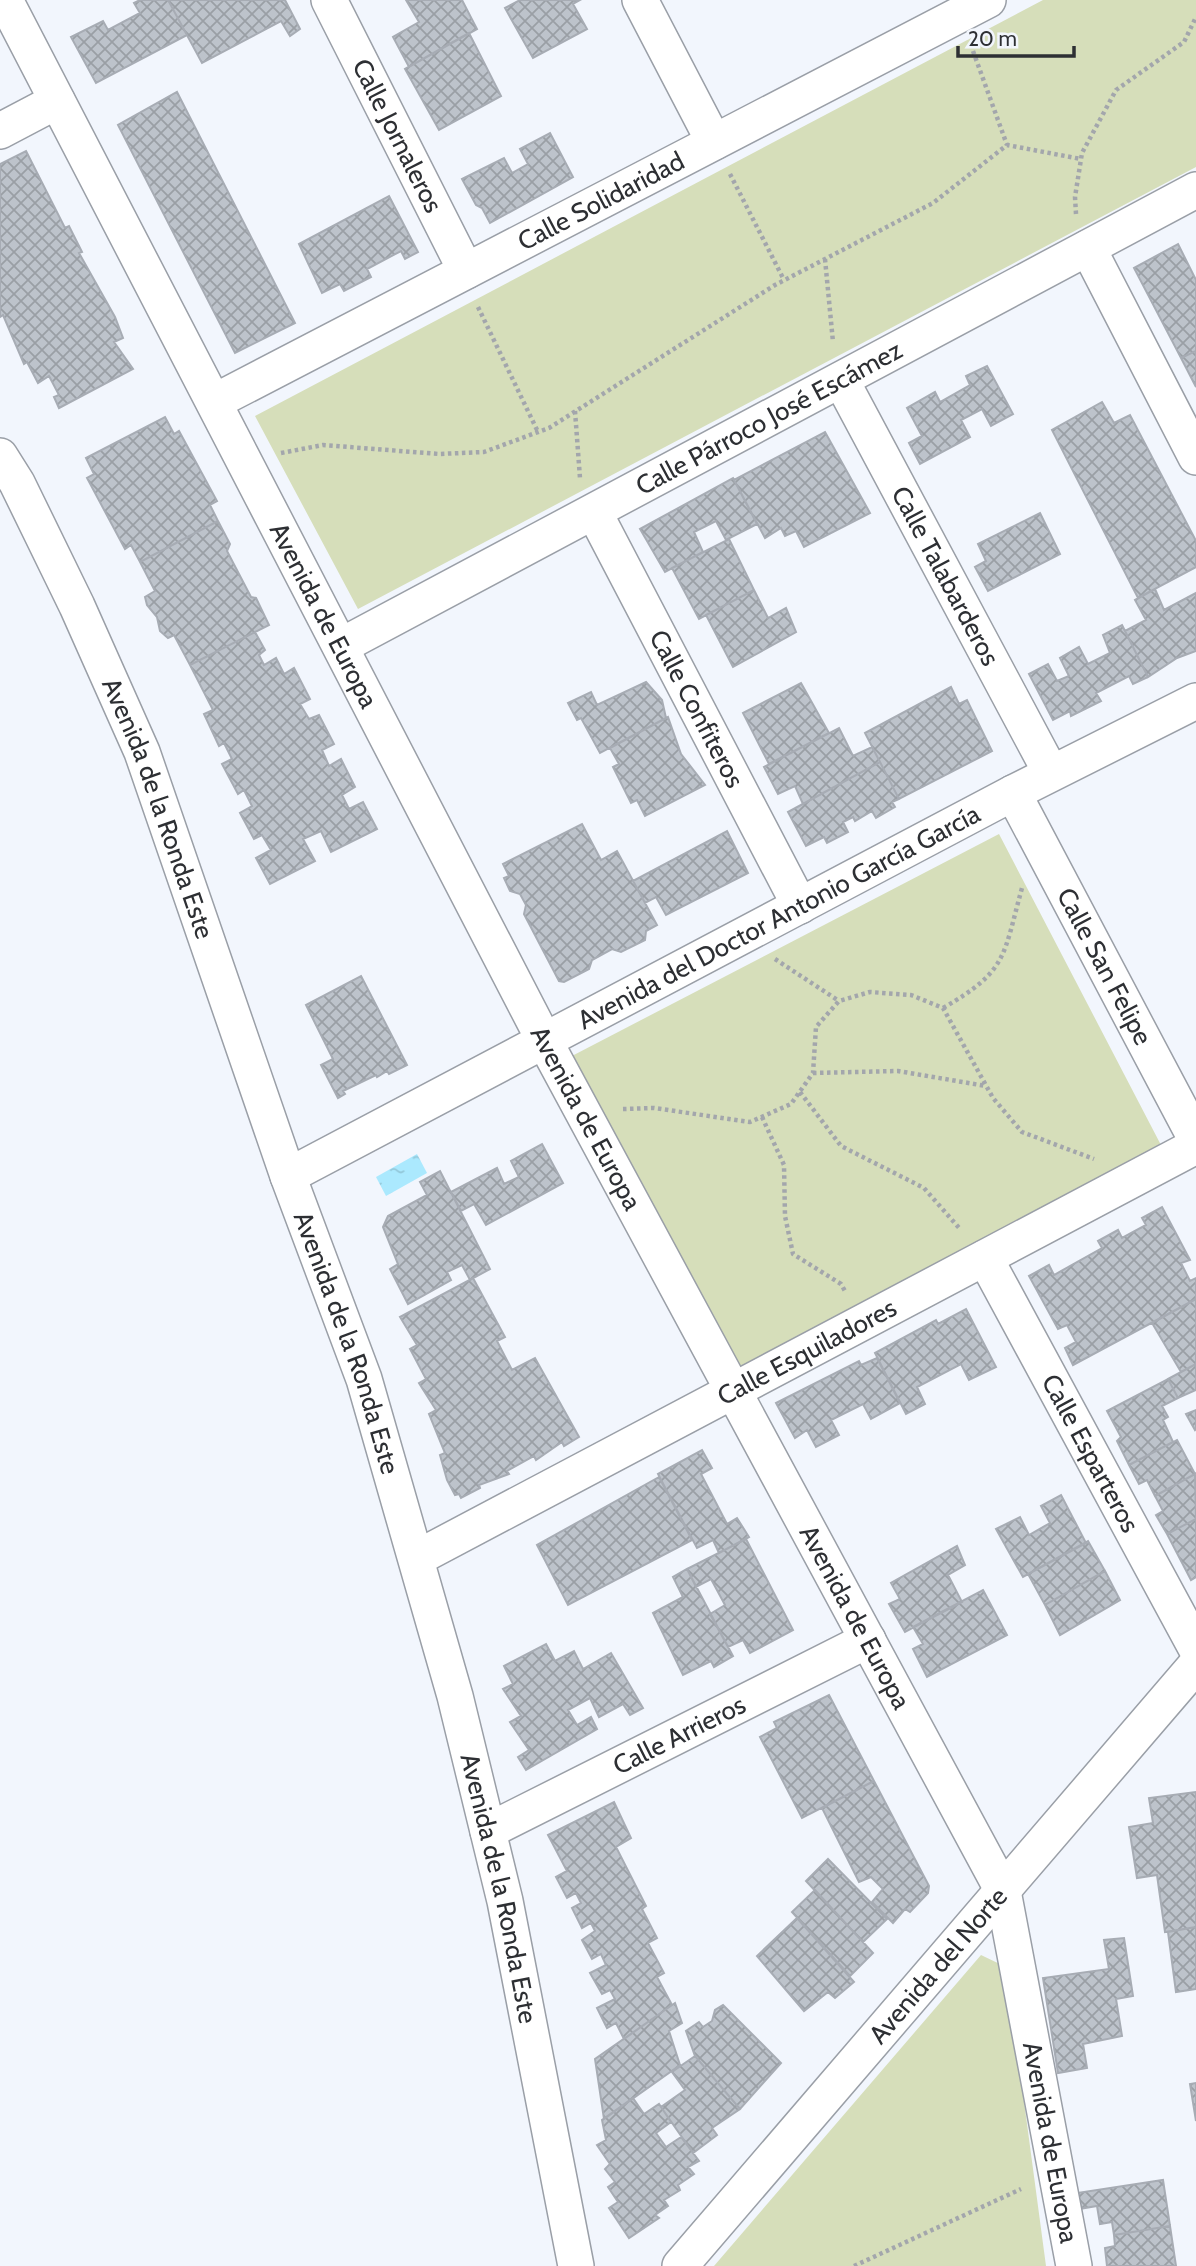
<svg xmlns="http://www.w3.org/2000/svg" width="1196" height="2266" font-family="Cabin,sans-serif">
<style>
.green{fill:#d6deba}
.water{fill:url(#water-ripples)}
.building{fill:url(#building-cross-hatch);stroke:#a7acb4;stroke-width:2}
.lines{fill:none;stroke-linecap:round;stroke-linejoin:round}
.street-casing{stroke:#9a9fa7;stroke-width:38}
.path{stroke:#a3a6ac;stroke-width:4.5;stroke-dasharray:3.5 3.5;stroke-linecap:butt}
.street{stroke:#fff;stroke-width:35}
.labels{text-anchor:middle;stroke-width:5;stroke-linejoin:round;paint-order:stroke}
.street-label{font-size:26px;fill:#2d2f33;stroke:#f2f6fd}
</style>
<defs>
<pattern id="water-ripples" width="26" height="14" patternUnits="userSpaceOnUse" patternTransform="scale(1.75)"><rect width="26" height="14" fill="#abe9fe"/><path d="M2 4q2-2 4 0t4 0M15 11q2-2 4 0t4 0" fill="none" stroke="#93c8da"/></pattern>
<pattern id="building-cross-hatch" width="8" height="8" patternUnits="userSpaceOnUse" patternTransform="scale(1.75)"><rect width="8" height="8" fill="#bdc3cb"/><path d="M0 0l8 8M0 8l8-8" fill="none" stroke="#9a9fa5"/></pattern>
</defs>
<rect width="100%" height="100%" fill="#f2f6fd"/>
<path class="green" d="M 1043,0 L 1196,0 L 1196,167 L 358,609 L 255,416 Z
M 999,834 L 1162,1147 L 733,1370 L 570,1057 Z
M 981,1955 L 1006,1967 L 1046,2266 L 714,2266 Z"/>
<path class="water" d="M 417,1154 L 427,1173 L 386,1196 L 376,1177 Z"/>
<path class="building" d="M 140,0 L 168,0 L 187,35 L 96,83 L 71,37 L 103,21 L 108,30 L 140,13 L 134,3 Z
M 168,0 L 285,0 L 300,29 L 290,36 L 281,21 L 202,63 Z
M 406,0 L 462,0 L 477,29 L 409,67 L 393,37 L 419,22 Z
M 520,0 L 580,0 L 573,4 L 587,29 L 533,58 L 505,8 Z
M 469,33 L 501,96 L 439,130 L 405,69 Z
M 177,92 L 295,323 L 235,353 L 118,125 Z
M 550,133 L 573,177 L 490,223 L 482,208 L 476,205 L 462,179 L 504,158 L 512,173 L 528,164 L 520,149 Z
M 26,151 L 65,228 L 69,226 L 82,252 L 79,253 L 115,317 L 123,338 L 114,342 L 133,369 L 59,408 L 54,397 L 59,395 L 49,376 L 38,383 L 27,362 L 24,364 L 3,315 L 0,317 L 0,164 Z
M 389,196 L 418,252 L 405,259 L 401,251 L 367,269 L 371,277 L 344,291 L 340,284 L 322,293 L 299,244 Z
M 1178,244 L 1196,280 L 1196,351 L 1181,358 L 1134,268 Z
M 1196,351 L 1196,387 L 1181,358 Z
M 987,366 L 1013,414 L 991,426 L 982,409 L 961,420 L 970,437 L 920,464 L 909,443 L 922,436 L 907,408 L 935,392 L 940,402 L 970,385 L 966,376 Z
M 1102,402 L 1114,423 L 1130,415 L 1196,541 L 1196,567 L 1138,598 L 1052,430 Z
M 165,417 L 174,434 L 179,431 L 217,501 L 210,505 L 218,521 L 140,562 L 131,545 L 125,549 L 87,478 L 94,474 L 86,458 Z
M 825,432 L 870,513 L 804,547 L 796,531 L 785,536 L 781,528 L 765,538 L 734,480 Z
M 733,478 L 757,524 L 726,540 L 716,521 L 694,532 L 703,552 L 665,572 L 640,529 Z
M 1040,513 L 1060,554 L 988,591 L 975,567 L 986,561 L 978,544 Z
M 218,521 L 230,544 L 227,551 L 251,597 L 256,598 L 269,625 L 190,665 L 174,635 L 168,638 L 160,631 L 157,617 L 147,605 L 145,597 L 155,591 L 140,562 Z
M 729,539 L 754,590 L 699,619 L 672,568 Z
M 1155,589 L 1164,610 L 1196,593 L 1196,651 L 1177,658 L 1148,677 L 1125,631 L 1146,620 L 1135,600 Z
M 754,590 L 768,618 L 786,608 L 796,632 L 733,667 L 706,615 Z
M 1122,625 L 1148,677 L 1133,684 L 1129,676 L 1096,693 L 1101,701 L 1071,716 L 1070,711 L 1053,720 L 1029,674 L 1048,664 L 1057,681 L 1069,676 L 1060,658 L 1079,647 L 1088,664 L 1110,653 L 1103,635 Z
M 255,632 L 265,650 L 259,655 L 264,665 L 276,658 L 284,674 L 294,668 L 310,699 L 300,704 L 309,719 L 319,715 L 334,744 L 322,750 L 329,766 L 341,759 L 355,787 L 342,795 L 349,809 L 363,802 L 377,829 L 331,852 L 321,831 L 303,839 L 315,861 L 270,884 L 256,858 L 271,850 L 262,835 L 254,839 L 240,813 L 252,806 L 244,790 L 238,794 L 222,764 L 232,759 L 224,743 L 219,746 L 204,714 L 213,710 L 190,665 Z
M 646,682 L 662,700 L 666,718 L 600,753 L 581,718 L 577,720 L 568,703 L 591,692 L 597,705 Z
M 801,683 L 829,733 L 769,764 L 743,713 Z
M 951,687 L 959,704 L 967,700 L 992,751 L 899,799 L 865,733 Z
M 668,717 L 681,754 L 705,785 L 645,816 L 637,800 L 631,803 L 613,767 L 619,764 L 610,748 Z
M 839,728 L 853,756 L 872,747 L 880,762 L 803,804 L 795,786 L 778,794 L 764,767 Z
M 880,762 L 899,799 L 892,802 L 895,807 L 876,818 L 872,811 L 855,821 L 853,817 L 843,822 L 848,832 L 827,843 L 824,837 L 806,846 L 788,812 Z
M 582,824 L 601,860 L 617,851 L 657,925 L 646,931 L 645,940 L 621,952 L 612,949 L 592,960 L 589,969 L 564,982 L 559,981 L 524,914 L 526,905 L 520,894 L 510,891 L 504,878 L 509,876 L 503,864 Z
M 727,831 L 748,873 L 666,915 L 656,897 L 645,903 L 633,881 Z
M 361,976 L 407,1065 L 389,1074 L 387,1071 L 377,1077 L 376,1075 L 343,1091 L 345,1094 L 338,1098 L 321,1065 L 333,1059 L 306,1005 Z
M 542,1144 L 563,1183 L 486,1225 L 474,1204 L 461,1211 L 451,1192 L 497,1168 L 504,1184 L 519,1177 L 511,1161 Z
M 440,1171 L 490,1269 L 470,1280 L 462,1265 L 447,1272 L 451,1280 L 408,1304 L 390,1269 L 398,1264 L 383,1227 L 388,1216 L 427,1195 L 420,1182 Z
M 1162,1207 L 1190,1260 L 1181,1263 L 1190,1281 L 1196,1278 L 1196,1299 L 1073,1365 L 1065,1348 L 1076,1342 L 1067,1325 L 1058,1329 L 1029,1276 L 1049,1265 L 1054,1275 L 1102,1248 L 1098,1241 L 1118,1230 L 1122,1238 L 1146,1225 L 1142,1218 Z
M 473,1278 L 505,1337 L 497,1341 L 512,1370 L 535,1358 L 579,1437 L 564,1446 L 562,1442 L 536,1460 L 534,1456 L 507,1471 L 509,1474 L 479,1485 L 480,1488 L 461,1498 L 459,1494 L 455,1495 L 447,1480 L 440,1455 L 445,1453 L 429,1414 L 436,1410 L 419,1383 L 426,1379 L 410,1349 L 417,1345 L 400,1317 Z
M 1196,1299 L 1196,1364 L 1181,1372 L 1152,1323 Z
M 966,1309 L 996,1367 L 969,1380 L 961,1364 L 917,1387 L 925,1404 L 906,1414 L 875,1353 L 936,1320 L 938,1324 Z
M 877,1358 L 900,1403 L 871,1419 L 863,1404 L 831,1420 L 839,1435 L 816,1447 L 807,1430 L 795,1438 L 776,1403 L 859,1361 L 861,1365 Z
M 1196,1364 L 1196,1390 L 1178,1398 L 1168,1379 Z
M 1168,1379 L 1178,1398 L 1162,1406 L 1168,1417 L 1163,1420 L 1173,1442 L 1129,1465 L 1117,1441 L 1121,1437 L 1107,1411 Z
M 1196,1410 L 1196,1429 L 1195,1430 L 1186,1414 Z
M 1177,1440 L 1195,1474 L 1155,1496 L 1147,1480 L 1139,1484 L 1129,1465 Z
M 702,1450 L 712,1468 L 701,1474 L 727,1524 L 737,1518 L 749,1537 L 719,1553 L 713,1540 L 697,1548 L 658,1474 Z
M 1195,1474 L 1196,1519 L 1167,1534 L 1156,1515 L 1163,1511 L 1155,1496 Z
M 659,1477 L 692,1540 L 568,1605 L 537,1545 Z
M 1061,1495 L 1086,1543 L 1023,1577 L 996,1529 L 1020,1517 L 1029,1535 L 1050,1523 L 1041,1506 Z
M 1196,1519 L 1196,1577 L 1191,1580 L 1167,1534 Z
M 746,1539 L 793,1630 L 750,1653 L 743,1640 L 728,1647 L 710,1614 L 725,1605 L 711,1579 L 696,1587 L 687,1569 Z
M 1088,1541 L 1105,1571 L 1045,1605 L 1028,1574 Z
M 957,1546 L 965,1565 L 948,1575 L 962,1602 L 905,1632 L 889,1604 L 900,1599 L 891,1583 Z
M 687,1569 L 733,1656 L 714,1667 L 711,1661 L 683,1675 L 653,1613 L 683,1597 L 673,1577 Z
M 1105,1571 L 1120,1600 L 1060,1635 L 1045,1605 Z
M 983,1590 L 1007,1635 L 927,1677 L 913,1649 L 923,1644 L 913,1627 Z
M 546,1644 L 555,1661 L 574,1651 L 583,1669 L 611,1653 L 643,1708 L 630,1715 L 623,1704 L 599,1717 L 590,1698 L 568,1710 L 577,1725 L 591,1717 L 597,1729 L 526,1770 L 518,1757 L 529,1750 L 510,1722 L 521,1716 L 503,1689 L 513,1684 L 504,1666 Z
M 829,1695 L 874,1781 L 802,1818 L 760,1737 L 777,1728 L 774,1722 Z
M 874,1781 L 929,1886 L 928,1893 L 910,1912 L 905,1909 L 893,1923 L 872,1902 L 883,1889 L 871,1877 L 859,1882 L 822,1808 Z
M 1196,1792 L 1196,1927 L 1165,1932 L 1157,1875 L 1137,1878 L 1129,1827 L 1153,1823 L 1149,1798 Z
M 614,1802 L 631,1838 L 616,1847 L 646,1906 L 642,1909 L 657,1938 L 648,1943 L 664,1973 L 657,1977 L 672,2005 L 624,2039 L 616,2023 L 607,2028 L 597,2008 L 615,1999 L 610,1990 L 602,1994 L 590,1973 L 606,1965 L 601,1954 L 592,1959 L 582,1940 L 595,1931 L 591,1923 L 582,1928 L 572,1908 L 581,1903 L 576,1893 L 567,1898 L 556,1877 L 567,1871 L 548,1835 Z
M 828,1859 L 887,1919 L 863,1942 L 806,1881 Z
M 815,1890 L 873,1953 L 850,1976 L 792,1912 Z
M 797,1918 L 854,1982 L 835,1998 L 828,1992 L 804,2011 L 757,1956 Z
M 1196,1927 L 1196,1989 L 1176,1992 L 1168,1932 Z
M 1124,1938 L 1133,1996 L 1116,1999 L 1122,2036 L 1083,2044 L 1087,2068 L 1058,2073 L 1043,1978 L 1109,1969 L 1104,1940 Z
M 675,2003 L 682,2023 L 669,2031 L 680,2065 L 604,2119 L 595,2059 Z
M 723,2005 L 781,2063 L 740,2109 L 695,2056 L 686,2031 L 699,2022 L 703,2027 L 712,2021 L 715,2010 Z
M 695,2056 L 740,2109 L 712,2128 L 717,2135 L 693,2153 L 661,2107 L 685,2090 L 672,2072 Z
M 1196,2083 L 1196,2121 L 1190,2084 Z
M 633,2098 L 644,2114 L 659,2104 L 671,2122 L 656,2133 L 666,2147 L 681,2137 L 699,2161 L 688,2167 L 694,2174 L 678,2185 L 680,2190 L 664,2200 L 668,2206 L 655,2215 L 659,2218 L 629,2238 L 609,2208 L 618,2202 L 608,2187 L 615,2182 L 605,2169 L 610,2164 L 597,2145 L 606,2140 L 602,2120 Z
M 1163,2180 L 1170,2226 L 1114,2235 L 1112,2222 L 1100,2224 L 1097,2206 L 1079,2209 L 1077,2193 Z
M 1170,2226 L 1176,2266 L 1107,2266 L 1105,2248 L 1115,2246 L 1114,2235 Z"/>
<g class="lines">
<g class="street-casing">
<g id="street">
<path id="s1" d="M 5,0 L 545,1042 L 1003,1891 L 1074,2266"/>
<path id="s2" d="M 329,0 L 466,271"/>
<path d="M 640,0 L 714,142"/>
<path d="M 0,131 L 57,101"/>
<path d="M 1088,248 L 1196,457"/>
<path id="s3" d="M 841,380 L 1051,773"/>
<path id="s4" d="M 214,402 L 988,0"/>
<path id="s5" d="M 0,456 L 17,483 L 77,606 L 142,752 L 288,1176 L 364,1379 L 455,1696 L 505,1901 L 576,2266"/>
<path id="s6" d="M 594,512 L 800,906"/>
<path id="s7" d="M 341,646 L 1196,190"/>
<path id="s8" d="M 1013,793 L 1196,1139"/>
<path id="s9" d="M 288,1176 L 1013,793 L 1196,701"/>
<path id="s10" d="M 985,1258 L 1196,1648"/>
<path id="s11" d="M 417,1558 L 1196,1146"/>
<path id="s12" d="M 488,1831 L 868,1640"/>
<path id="s13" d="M 680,2266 L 1196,1665"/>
</g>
</g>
<path class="path" d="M 973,51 L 1007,145
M 730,174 L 784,280
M 1076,214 L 1075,197 L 1082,153 L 1116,90 L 1184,42 L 1196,17
M 825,259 L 833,342
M 478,307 L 538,432
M 575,411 L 580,478
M 281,453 L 323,445 L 439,454 L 484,452 L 549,428 L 775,285 L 933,203 L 1007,145 L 1081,159
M 775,959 L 839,1001
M 943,1008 C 1008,971 1003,956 1022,888
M 813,1073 L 898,1071 L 986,1086
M 800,1092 L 841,1146 L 924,1188 L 960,1229
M 623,1109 L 654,1108 L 750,1122 L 791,1104 L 813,1073 L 816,1027 L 839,1001 L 870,992 L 911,995 L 943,1008 L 993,1098 L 1022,1132 L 1094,1159
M 762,1117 L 784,1165 L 785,1216 L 793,1254 L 841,1284 L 845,1291
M 854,2266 L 1021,2189"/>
<use href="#street" class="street"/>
</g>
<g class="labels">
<g class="street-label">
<text dy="9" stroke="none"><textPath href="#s2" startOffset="152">Calle Jornaleros</textPath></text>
<text dy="9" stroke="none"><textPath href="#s4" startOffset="436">Calle Solidaridad</textPath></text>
<text dy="9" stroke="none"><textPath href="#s7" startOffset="485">Calle Párroco José Escámez</textPath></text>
<text dy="9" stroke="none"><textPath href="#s3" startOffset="222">Calle Talabarderos</textPath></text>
<text dy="9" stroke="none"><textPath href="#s1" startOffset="693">Avenida de Europa</textPath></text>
<text dy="9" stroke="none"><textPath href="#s6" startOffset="222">Calle Confiteros</textPath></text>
<text dy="9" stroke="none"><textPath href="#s5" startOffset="387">Avenida de la Ronda Este</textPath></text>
<text dy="9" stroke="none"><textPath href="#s9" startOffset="555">Avenida del Doctor Antonio García García</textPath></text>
<text dy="9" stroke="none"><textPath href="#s8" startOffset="196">Calle San Felipe</textPath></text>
<text dy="9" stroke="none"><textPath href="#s1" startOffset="1260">Avenida de Europa</textPath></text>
<text dy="9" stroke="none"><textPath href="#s5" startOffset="954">Avenida de la Ronda Este</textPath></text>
<text dy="9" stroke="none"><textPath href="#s11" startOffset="441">Calle Esquiladores</textPath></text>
<text dy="9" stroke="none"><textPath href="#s10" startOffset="222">Calle Esparteros</textPath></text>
<text dy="9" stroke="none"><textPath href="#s1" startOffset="1827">Avenida de Europa</textPath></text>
<text dy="9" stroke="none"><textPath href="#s12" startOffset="214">Calle Arrieros</textPath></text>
<text dy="9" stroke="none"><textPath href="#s5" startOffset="1521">Avenida de la Ronda Este</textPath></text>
<text dy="9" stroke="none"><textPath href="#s13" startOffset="396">Avenida del Norte</textPath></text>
<text dy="9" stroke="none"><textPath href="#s1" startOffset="2394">Avenida de Europa</textPath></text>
</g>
</g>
<path d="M958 46v10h116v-10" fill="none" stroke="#2d2f33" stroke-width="3.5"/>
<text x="968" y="46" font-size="21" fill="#2d2f33" stroke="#f2f6fd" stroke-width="5" paint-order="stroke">20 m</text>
</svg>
